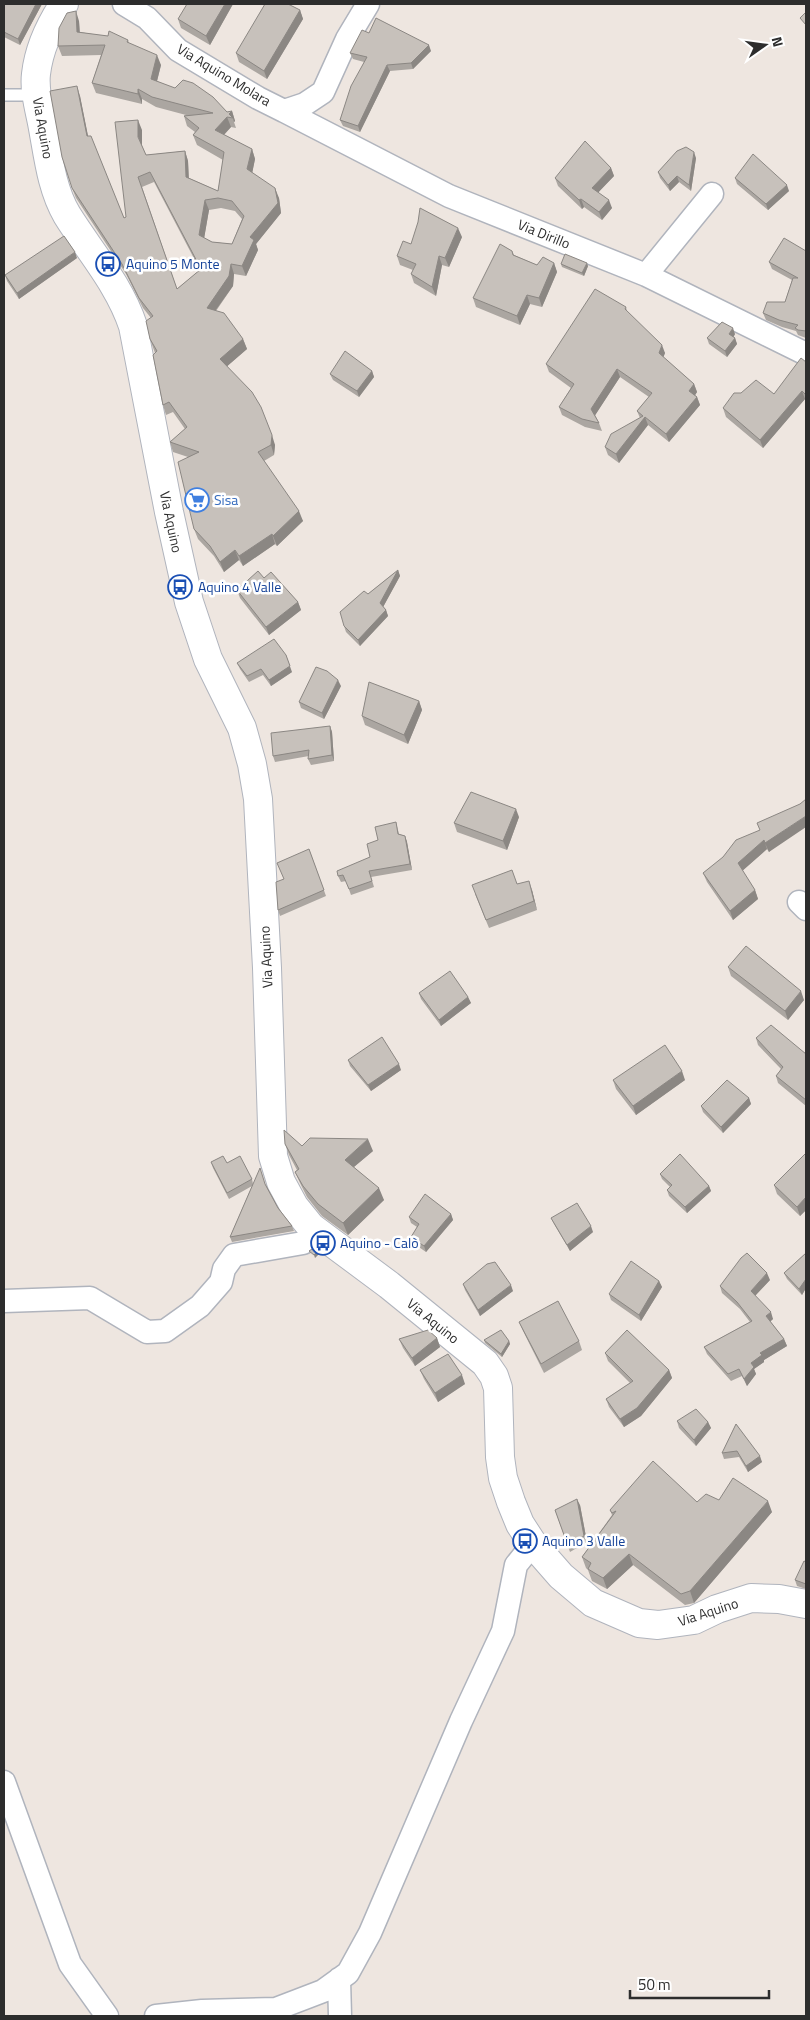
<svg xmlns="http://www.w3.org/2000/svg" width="810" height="2020" font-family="'Titillium Web',sans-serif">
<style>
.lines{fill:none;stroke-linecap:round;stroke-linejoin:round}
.service-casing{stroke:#b0b4bd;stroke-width:14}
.minor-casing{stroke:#b0b4bd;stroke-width:25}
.tertiary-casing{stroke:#b0b4bd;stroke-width:30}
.service{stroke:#fff;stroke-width:11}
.minor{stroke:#fff;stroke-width:22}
.tertiary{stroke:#fff;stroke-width:28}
.wall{fill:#aba6a1;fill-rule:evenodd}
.shaded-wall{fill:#8b8783}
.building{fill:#c7c1bb;stroke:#8b8783;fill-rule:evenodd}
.labels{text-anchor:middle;stroke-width:5;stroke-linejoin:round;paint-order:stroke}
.street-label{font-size:14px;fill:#2d2d2d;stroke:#fff}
.transit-label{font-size:14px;fill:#164399;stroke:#fff;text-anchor:start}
.shop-label{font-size:14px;fill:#366cbe;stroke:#fff;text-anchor:start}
</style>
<rect width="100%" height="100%" fill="#eee6e0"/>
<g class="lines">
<g class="service-casing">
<path id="service" d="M 4,95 L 37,95"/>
</g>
<g class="minor-casing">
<path id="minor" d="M 124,4 L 147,18 L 178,50 L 258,98 L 284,111 L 305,104 L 323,92 L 347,39 L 368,4
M 284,111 L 449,196 L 646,275 L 806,354
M 646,275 L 712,194
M 799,902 L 806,909
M 4,1301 L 90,1298 L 147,1332 L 165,1331 L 200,1306 L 221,1282 L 224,1269 L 234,1255 L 303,1243 L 321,1233
M 4,1782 L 70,1964 L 107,2016
M 339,1979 L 340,2016
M 156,2016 L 202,2011 L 276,2009 L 323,1991 L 348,1973 L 370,1933 L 461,1721 L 503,1631 L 516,1565 L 533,1544"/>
</g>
<g class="tertiary-casing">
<path id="tertiary" d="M 64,4 C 50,25 39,48 36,74 C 34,90 39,108 42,123 C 48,154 51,188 67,215 C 90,252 119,284 133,326 L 169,512 L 189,602 L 208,659 L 242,728 L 252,764 L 258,799 L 267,968 L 273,1156 L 281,1182 L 294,1206 L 311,1227 L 389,1285 L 485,1363 L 494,1376 L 498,1388 L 500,1457 L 503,1478 L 511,1502 L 520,1524 L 533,1544 L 561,1576 L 593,1603 L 639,1623 L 658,1625 L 694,1620 L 717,1609 L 751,1598 L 779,1599 L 806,1604"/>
</g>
<use href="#service" class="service"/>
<use href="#minor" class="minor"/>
<use href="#tertiary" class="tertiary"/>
</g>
<path class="wall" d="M 4,4 L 42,4 L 20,45 L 4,37 Z
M 233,4 L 210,45 L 181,28 L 178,19 Z
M 300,10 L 303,19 L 267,79 L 239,62 L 236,53 Z
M 79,21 L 80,32 L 128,40 L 129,43 L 161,65 L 157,81 L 227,112 L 232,111 L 235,121 L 234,122 L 236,128 L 231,127 L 224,135 L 252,149 L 255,159 L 252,173 L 279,198 L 281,213 L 256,244 L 258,250 L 246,276 L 234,274 L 233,286 L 216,311 L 243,339 L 247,349 L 227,366 L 275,445 L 274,455 L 264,461 L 303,521 L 277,546 L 275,544 L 243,566 L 239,560 L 224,572 L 214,556 L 198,539 L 194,529 L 188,457 L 173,452 L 170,442 L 185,429 L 173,412 L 166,415 L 163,405 L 155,353 L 150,339 L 151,318 L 143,308 L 126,274 L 76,198 L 72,188 L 80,96 L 88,136 L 124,218 L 126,217 L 142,130 L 142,146 L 146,155 L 185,151 L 188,161 L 189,178 L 218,191 L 223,160 L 197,145 L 193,135 L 195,132 L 187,126 L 184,116 L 186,115 L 156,107 L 142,99 L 142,104 L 96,93 L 92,83 L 101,55 L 62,56 L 58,46 ZM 154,182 L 200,270 L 177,289 L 142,187 ZM 221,208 L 235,211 L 242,219 L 232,244 L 212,242 L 204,238 L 209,210 Z
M 431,51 L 413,69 L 390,71 L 360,132 L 343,126 L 340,120 L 364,62 L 353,59 L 350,53 Z
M 696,158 L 691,191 L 679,182 L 670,191 L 660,178 L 658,172 Z
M 611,168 L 614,176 L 598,192 L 612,208 L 602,220 L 584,207 L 582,209 L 558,186 L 555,178 Z
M 735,178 L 789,191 L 768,210 L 737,184 Z
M 462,237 L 449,267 L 442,265 L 436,296 L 414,283 L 411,274 L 413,270 L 400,265 L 397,256 L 411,244 Z
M 512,251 L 514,255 L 537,265 L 554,263 L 557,272 L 542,307 L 530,304 L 520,325 L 476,307 L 473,298 Z
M 806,251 L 806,338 L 798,335 L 796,331 L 782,327 L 766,320 L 763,313 L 785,302 L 792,280 L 772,269 L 769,262 Z
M 77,258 L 19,299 L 7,281 L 5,275 Z
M 561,264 L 588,266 L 584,276 L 562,267 Z
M 626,307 L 627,311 L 665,353 L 663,357 L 694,384 L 697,392 L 695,395 L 697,397 L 700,405 L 669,442 L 648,425 L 619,463 L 608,455 L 605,447 L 640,418 L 637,411 L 649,397 L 620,377 L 595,415 L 599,423 L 602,431 L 585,427 L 562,415 L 559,407 L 571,388 L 549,372 L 546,364 Z
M 735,334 L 733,337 L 735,338 L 737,344 L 727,357 L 709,344 L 707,338 Z
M 806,362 L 806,400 L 805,399 L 763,448 L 726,417 L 723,408 L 774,394 Z
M 372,371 L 374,377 L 359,397 L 333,380 L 330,374 Z
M 398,570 L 400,576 L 383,607 L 386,610 L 388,616 L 360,646 L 346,632 L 344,626 L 368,594 Z
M 264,578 L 298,602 L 301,610 L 269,635 L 240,598 L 237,590 Z
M 237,663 L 292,672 L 271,686 L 263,675 L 249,682 L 240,669 Z
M 341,686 L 324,719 L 301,708 L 299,702 Z
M 419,701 L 422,710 L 408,744 L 365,725 L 362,716 Z
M 330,726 L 332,732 L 334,761 L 311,765 L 308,759 L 309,756 L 275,762 L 273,756 Z
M 800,804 L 769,852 L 767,849 L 742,871 L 755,890 L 758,899 L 733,920 L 707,882 L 703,873 L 760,830 Z
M 519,817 L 507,850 L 457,832 L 454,823 Z
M 396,822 L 399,834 L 405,836 L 407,842 L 412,870 L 371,877 L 374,887 L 351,895 L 346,881 L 341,882 L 338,876 L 370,857 L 378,840 Z
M 309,849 L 326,896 L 280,916 L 278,910 L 284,879 Z
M 517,884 L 532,890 L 537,910 L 489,928 L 475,894 Z
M 728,967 L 804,1000 L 788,1020 L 731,976 Z
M 419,993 L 468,997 L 471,1003 L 441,1026 L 421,999 Z
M 756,1038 L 806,1054 L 806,1106 L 778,1083 L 776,1076 L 781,1069 L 758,1045 Z
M 348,1060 L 401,1070 L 371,1091 L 350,1066 Z
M 613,1080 L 685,1080 L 636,1115 L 616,1089 Z
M 749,1098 L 751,1104 L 723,1133 L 703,1112 L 701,1106 Z
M 285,1144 L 302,1146 L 373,1151 L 354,1167 L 384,1200 L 348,1235 L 322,1216 L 307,1197 L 300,1183 L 295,1172 L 297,1170 L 289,1155 Z
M 806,1153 L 806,1210 L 800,1216 L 777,1194 L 774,1185 Z
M 211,1162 L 227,1163 L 252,1179 L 253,1184 L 266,1185 L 278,1208 L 292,1226 L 294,1231 L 232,1242 L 230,1237 L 252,1186 L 229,1199 L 213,1168 Z
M 660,1174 L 709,1186 L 711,1191 L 687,1213 L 669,1196 L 667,1190 L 670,1187 L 662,1179 Z
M 451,1214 L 453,1220 L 426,1252 L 413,1243 L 411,1237 L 417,1227 L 411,1223 L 409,1217 Z
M 551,1218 L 593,1232 L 570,1251 L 554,1224 Z
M 806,1253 L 806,1288 L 802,1295 L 787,1279 L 784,1273 Z
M 770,1280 L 755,1296 L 773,1319 L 770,1321 L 784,1339 L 787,1346 L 764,1360 L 764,1362 L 754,1369 L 756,1374 L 747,1386 L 742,1376 L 731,1381 L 707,1354 L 704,1347 L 750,1322 L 740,1309 L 722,1293 L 720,1286 Z
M 659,1281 L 662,1287 L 641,1321 L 611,1300 L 609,1294 Z
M 463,1284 L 513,1291 L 480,1316 L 465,1290 Z
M 519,1322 L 579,1341 L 582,1350 L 544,1373 L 523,1331 Z
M 437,1338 L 440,1347 L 415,1366 L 403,1348 L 399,1339 Z
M 484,1340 L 509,1341 L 510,1344 L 502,1357 L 485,1343 Z
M 605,1353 L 669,1370 L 672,1378 L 641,1416 L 624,1427 L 609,1407 L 606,1399 L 630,1383 L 608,1361 Z
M 420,1370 L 465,1384 L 438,1402 L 424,1379 Z
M 677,1421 L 708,1422 L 711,1428 L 696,1446 L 679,1428 Z
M 736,1424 L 762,1462 L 748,1472 L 739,1457 L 724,1459 L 722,1453 Z
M 719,1500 L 772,1512 L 694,1603 L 685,1605 L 633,1565 L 607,1589 L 592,1581 L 588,1570 L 586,1568 L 582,1557 L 612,1515 L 610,1510 Z
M 580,1505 L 587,1542 L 570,1552 L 555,1510 Z
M 806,1562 L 806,1589 L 797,1586 L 795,1580 Z"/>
<path class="shaded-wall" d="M 36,4 L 42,4 L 20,45 L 18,39 Z
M 225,4 L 233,4 L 210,45 L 206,36 Z
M 300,10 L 303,19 L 267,79 L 264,71 Z
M 76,11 L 79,21 L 80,42 L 77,32 Z
M 429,45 L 431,51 L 413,69 L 411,63 Z
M 157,55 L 161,65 L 155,89 L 151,79 Z
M 387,65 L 390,71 L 360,132 L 358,126 Z
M 77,86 L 80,96 L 90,146 L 87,136 Z
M 138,89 L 142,99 L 142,104 L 138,94 Z
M 232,111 L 235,121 L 234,122 L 233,118 L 229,114 Z
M 227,117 L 231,127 L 219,140 L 215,130 Z
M 138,120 L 142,130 L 142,147 L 138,137 Z
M 252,149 L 255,159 L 251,179 L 247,169 Z
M 185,151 L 188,161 L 189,187 L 186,177 Z
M 694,152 L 696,158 L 691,191 L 689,185 Z
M 611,168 L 614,176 L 595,196 L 592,188 Z
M 677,176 L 679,182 L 670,191 L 668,185 Z
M 787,185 L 789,191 L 768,210 L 766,204 Z
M 275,188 L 279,198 L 281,213 L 256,244 L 258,250 L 246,276 L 242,266 L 250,237 Z
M 581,199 L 584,207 L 582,209 L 579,200 Z
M 205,200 L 209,210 L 203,245 L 199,235 Z
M 609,200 L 612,208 L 602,220 L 599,212 Z
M 458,228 L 462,237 L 449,267 L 445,258 Z
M 75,252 L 77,258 L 19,299 L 17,293 Z
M 439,256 L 442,265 L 436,296 L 432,287 Z
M 554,263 L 557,272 L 542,307 L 539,298 Z
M 587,263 L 588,266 L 584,276 L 582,273 Z
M 231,264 L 234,274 L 233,286 L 210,318 L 207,308 Z
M 527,295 L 530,304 L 520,325 L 517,316 Z
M 733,328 L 735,334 L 732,340 L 729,334 Z
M 735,338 L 737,344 L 727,357 L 725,351 Z
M 243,339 L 247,349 L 224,369 L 220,359 Z
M 662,345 L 665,353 L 662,361 L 659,353 Z
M 617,369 L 620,377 L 594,417 L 591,409 Z
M 372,371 L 374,377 L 359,397 L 357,391 Z
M 694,384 L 697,392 L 692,400 L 689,391 Z
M 802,391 L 805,399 L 763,448 L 760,440 Z
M 697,397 L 700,405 L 669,442 L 666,434 Z
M 645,417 L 648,425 L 619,463 L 616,454 Z
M 272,435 L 275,445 L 274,455 L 271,445 Z
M 299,511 L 303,521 L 277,546 L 273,536 Z
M 272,534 L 275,544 L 243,566 L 239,556 Z
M 235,550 L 239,560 L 224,572 L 220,562 Z
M 398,570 L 400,576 L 382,609 L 380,603 Z
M 298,602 L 301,610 L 269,635 L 266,627 Z
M 386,610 L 388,616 L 360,646 L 358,640 Z
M 286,655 L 292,672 L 271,686 L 269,680 Z
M 338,680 L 341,686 L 324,719 L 322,713 Z
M 419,701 L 422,710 L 408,744 L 404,735 Z
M 330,726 L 332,732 L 334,761 L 332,755 Z
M 516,809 L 519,817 L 507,850 L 503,841 Z
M 806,816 L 806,827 L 769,852 L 765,843 Z
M 405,836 L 407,842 L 412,870 L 410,864 Z
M 764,840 L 767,849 L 741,872 L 738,863 Z
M 529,881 L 532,890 L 537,910 L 534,901 Z
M 755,890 L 758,899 L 733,920 L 730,911 Z
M 801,991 L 804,1000 L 788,1020 L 785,1011 Z
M 468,997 L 471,1003 L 441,1026 L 439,1020 Z
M 399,1064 L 401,1070 L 371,1091 L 368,1085 Z
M 682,1071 L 685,1080 L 636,1115 L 633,1106 Z
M 749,1098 L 751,1104 L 723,1133 L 721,1127 Z
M 368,1139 L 373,1151 L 349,1171 L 345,1160 Z
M 709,1186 L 711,1191 L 687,1213 L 685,1207 Z
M 379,1188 L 384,1200 L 348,1235 L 343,1223 Z
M 806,1197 L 806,1210 L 800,1216 L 797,1207 Z
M 451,1214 L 453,1220 L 426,1252 L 424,1246 Z
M 591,1226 L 593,1232 L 570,1251 L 567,1245 Z
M 319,1250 L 320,1253 L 315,1258 L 314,1255 Z
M 767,1273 L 770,1280 L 753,1298 L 751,1291 Z
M 806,1279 L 806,1288 L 802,1295 L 799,1289 Z
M 659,1281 L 662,1287 L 641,1321 L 639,1315 Z
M 511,1285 L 513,1291 L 480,1316 L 478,1310 Z
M 771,1312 L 773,1319 L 769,1323 L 766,1316 Z
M 437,1338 L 440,1347 L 415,1366 L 412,1358 Z
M 784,1339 L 787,1346 L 764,1360 L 764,1362 L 754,1369 L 756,1374 L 747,1386 L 744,1379 L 751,1363 L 760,1353 Z
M 509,1341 L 510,1344 L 502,1357 L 501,1354 Z
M 669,1370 L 672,1378 L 641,1416 L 624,1427 L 620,1419 Z
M 462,1375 L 465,1384 L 438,1402 L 435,1393 Z
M 708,1422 L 711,1428 L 696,1446 L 694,1440 Z
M 760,1456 L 762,1462 L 748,1472 L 746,1466 Z
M 577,1499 L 580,1505 L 587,1542 L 584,1536 Z
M 768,1501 L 772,1512 L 694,1603 L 690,1591 Z
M 629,1554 L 633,1565 L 607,1589 L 603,1578 Z"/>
<path class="building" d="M 4,4 L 36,4 L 18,39 L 4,32 Z
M 187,4 L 225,4 L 206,36 L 178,19 Z
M 265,4 L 288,4 L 300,10 L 264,71 L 236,53 Z
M 76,11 L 77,32 L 108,36 L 109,31 L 128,40 L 127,42 L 157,55 L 151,79 L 175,88 L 183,80 L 193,83 L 213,97 L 227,112 L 232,111 L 229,114 L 233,118 L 227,117 L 215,130 L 252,149 L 247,169 L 275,188 L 278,203 L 250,237 L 254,240 L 242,266 L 231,264 L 229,276 L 207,308 L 224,313 L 243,339 L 220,359 L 252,392 L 261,407 L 272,435 L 271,445 L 258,452 L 299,511 L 273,536 L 272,534 L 239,556 L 235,550 L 220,562 L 210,546 L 194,529 L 178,462 L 199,452 L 170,442 L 187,427 L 169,402 L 163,405 L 153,355 L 157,351 L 150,339 L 146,321 L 153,316 L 139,298 L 122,264 L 72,188 L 62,157 L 50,91 L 77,86 L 87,136 L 91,136 L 124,218 L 126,217 L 115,122 L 138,120 L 138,137 L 146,155 L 185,151 L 186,177 L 218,191 L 224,152 L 193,135 L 199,128 L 184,116 L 213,113 L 152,97 L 138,89 L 138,94 L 92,83 L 105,45 L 58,46 L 59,28 L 67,13 ZM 150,172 L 201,269 L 177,289 L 138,177 ZM 218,198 L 232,201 L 244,216 L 232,244 L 212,242 L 199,235 L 205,200 Z
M 806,12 L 806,25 L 800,18 Z
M 376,18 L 429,45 L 411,63 L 387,65 L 358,126 L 340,120 L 351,86 L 367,57 L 350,53 L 362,30 L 369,33 Z
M 585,141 L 611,168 L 592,188 L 609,200 L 599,212 L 581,199 L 579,200 L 555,178 Z
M 686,147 L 694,152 L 689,185 L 677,176 L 668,185 L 658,172 L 677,151 Z
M 753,154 L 787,185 L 766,204 L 735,178 Z
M 420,208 L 458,228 L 445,258 L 439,256 L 432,287 L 411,274 L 416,264 L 397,256 L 403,241 L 411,244 L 418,222 Z
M 64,236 L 75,252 L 17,293 L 5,275 Z
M 784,238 L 806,251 L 806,331 L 798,330 L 795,328 L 798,325 L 779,320 L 763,313 L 767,302 L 785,302 L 793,278 L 798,278 L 769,262 Z
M 500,244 L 512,251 L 513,255 L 537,265 L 543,257 L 554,263 L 539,298 L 527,295 L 517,316 L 473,298 Z
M 565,254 L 587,263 L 582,273 L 561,264 Z
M 595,289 L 626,307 L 625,309 L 662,345 L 659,353 L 694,384 L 689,391 L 697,397 L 666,434 L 645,417 L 616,454 L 605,447 L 611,434 L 643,416 L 637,411 L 652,393 L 617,369 L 591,409 L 599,423 L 582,419 L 559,407 L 574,384 L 546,364 Z
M 722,322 L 733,328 L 729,334 L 735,338 L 725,351 L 707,338 Z
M 345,351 L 372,371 L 357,391 L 330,374 Z
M 801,358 L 806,362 L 806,393 L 805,394 L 802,391 L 760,440 L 723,408 L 734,393 L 741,393 L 756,380 L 774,394 Z
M 398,570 L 380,603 L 386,610 L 358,640 L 344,626 L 340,612 L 364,591 L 368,594 Z
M 258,571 L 264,578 L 271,572 L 298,602 L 266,627 L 237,590 Z
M 274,639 L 286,655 L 290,666 L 269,680 L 261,669 L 247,676 L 237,663 Z
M 316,667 L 327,671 L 338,680 L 322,713 L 299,702 Z
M 369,682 L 419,701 L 404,735 L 362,716 Z
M 330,726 L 332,755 L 308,759 L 309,750 L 273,756 L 271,733 Z
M 471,792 L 516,809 L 503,841 L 454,823 Z
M 806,799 L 806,816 L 765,843 L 764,840 L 738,863 L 755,890 L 730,911 L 703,873 L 723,857 L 736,840 L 760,830 L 757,823 L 800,804 Z
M 396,822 L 398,834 L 405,836 L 410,864 L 369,871 L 372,881 L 349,889 L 343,875 L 338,876 L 337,871 L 370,857 L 367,844 L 378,840 L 375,827 Z
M 309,849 L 324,890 L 278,910 L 276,882 L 284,879 L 277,863 Z
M 512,870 L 517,884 L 529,881 L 534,901 L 486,920 L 472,885 Z
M 746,946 L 801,991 L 785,1011 L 728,967 Z
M 450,971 L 468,997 L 439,1020 L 419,993 Z
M 771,1025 L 806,1054 L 806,1100 L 776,1076 L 783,1067 L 756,1038 Z
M 382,1037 L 399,1064 L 368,1085 L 348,1060 Z
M 665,1045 L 682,1071 L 633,1106 L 613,1080 Z
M 727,1080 L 749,1098 L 721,1127 L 701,1106 Z
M 284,1130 L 302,1146 L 310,1138 L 368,1139 L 345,1160 L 379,1188 L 343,1223 L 318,1204 L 303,1186 L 295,1172 L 299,1169 L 285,1144 Z
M 806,1153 L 806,1197 L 797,1207 L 774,1185 Z
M 680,1154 L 709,1186 L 685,1207 L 667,1190 L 672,1185 L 660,1174 Z
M 223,1156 L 227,1163 L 240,1156 L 252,1179 L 227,1193 L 211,1162 Z
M 260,1168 L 265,1184 L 278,1208 L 292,1226 L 230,1237 Z
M 425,1194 L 451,1214 L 424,1246 L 411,1237 L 419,1224 L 409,1217 Z
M 577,1203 L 591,1226 L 567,1245 L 551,1218 Z
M 315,1247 L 319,1250 L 314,1255 L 309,1251 Z
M 747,1253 L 767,1273 L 751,1291 L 771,1312 L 766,1316 L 784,1339 L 760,1353 L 762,1355 L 751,1363 L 754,1367 L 744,1379 L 739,1369 L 728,1374 L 704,1347 L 752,1321 L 737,1302 L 720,1286 L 741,1258 Z
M 806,1253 L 806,1279 L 799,1289 L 784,1273 Z
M 631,1261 L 659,1281 L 639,1315 L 609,1294 Z
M 495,1262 L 511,1285 L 478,1310 L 463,1284 L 487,1264 Z
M 558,1301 L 579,1341 L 541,1364 L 519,1322 Z
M 428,1330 L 437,1338 L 412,1358 L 399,1339 Z
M 501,1330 L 509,1341 L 501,1354 L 484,1340 Z
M 627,1330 L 669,1370 L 637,1408 L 620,1419 L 606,1399 L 633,1381 L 605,1353 Z
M 448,1354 L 462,1375 L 435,1393 L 420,1370 Z
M 696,1409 L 708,1422 L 694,1440 L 677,1421 Z
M 736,1424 L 760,1456 L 746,1466 L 737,1451 L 722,1453 Z
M 653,1461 L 697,1502 L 706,1494 L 719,1500 L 733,1478 L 768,1501 L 690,1591 L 681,1594 L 629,1554 L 603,1578 L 588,1569 L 591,1563 L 582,1557 L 616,1511 L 612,1513 L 610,1510 Z
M 577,1499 L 584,1536 L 568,1546 L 555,1510 Z
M 804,1561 L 806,1562 L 806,1584 L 795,1580 Z"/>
<defs>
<g id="bus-ring" transform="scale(1.25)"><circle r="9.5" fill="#fff" stroke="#1a4fb4" stroke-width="1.5"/><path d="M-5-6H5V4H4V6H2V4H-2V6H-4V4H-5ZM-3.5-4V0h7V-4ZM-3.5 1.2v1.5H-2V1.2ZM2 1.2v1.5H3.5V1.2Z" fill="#1a4fb4"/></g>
<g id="supermarket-ring" transform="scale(1.25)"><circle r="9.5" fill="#fff" stroke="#3f7fe0" stroke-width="1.5"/><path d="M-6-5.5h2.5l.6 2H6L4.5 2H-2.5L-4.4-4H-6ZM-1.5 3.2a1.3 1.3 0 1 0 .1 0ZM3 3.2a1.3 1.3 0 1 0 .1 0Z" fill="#3f7fe0"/></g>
</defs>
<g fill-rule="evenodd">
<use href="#bus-ring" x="108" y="264"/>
<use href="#supermarket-ring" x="197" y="500"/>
<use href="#bus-ring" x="180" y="587"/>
<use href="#bus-ring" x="323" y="1243"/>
<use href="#bus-ring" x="525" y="1541"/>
</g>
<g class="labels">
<g class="street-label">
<text transform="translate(224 75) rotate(31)" y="5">Via Aquino Molara</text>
<text transform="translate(43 128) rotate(80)" y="5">Via Aquino</text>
<text transform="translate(544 234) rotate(22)" y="5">Via Dirillo</text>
<text transform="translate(171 522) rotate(78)" y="5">Via Aquino</text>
<text transform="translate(266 957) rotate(-93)" y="5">Via Aquino</text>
<text transform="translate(433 1321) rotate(39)" y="5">Via Aquino</text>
<text transform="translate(708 1612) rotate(-18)" y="5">Via Aquino</text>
</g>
<g class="transit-label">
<text x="126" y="269">Aquino 5 Monte</text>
<text x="198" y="592">Aquino 4 Valle</text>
<text x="340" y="1248">Aquino - Calò</text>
<text x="542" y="1546">Aquino 3 Valle</text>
</g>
<g class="shop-label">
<text x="214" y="505">Sisa</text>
</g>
</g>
<rect width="810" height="2020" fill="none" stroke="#2d2d2d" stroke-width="10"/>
<g transform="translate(765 45) rotate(76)" stroke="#ffffff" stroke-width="4" paint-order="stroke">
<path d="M0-4L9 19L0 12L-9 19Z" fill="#2d2d2d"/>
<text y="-8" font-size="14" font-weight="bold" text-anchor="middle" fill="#2d2d2d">N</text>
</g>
<path d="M630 1990v8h139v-8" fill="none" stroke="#2d2d2d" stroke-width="2.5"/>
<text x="638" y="1990" font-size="15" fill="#2d2d2d" stroke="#ffffff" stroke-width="4" paint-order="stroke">50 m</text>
</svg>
